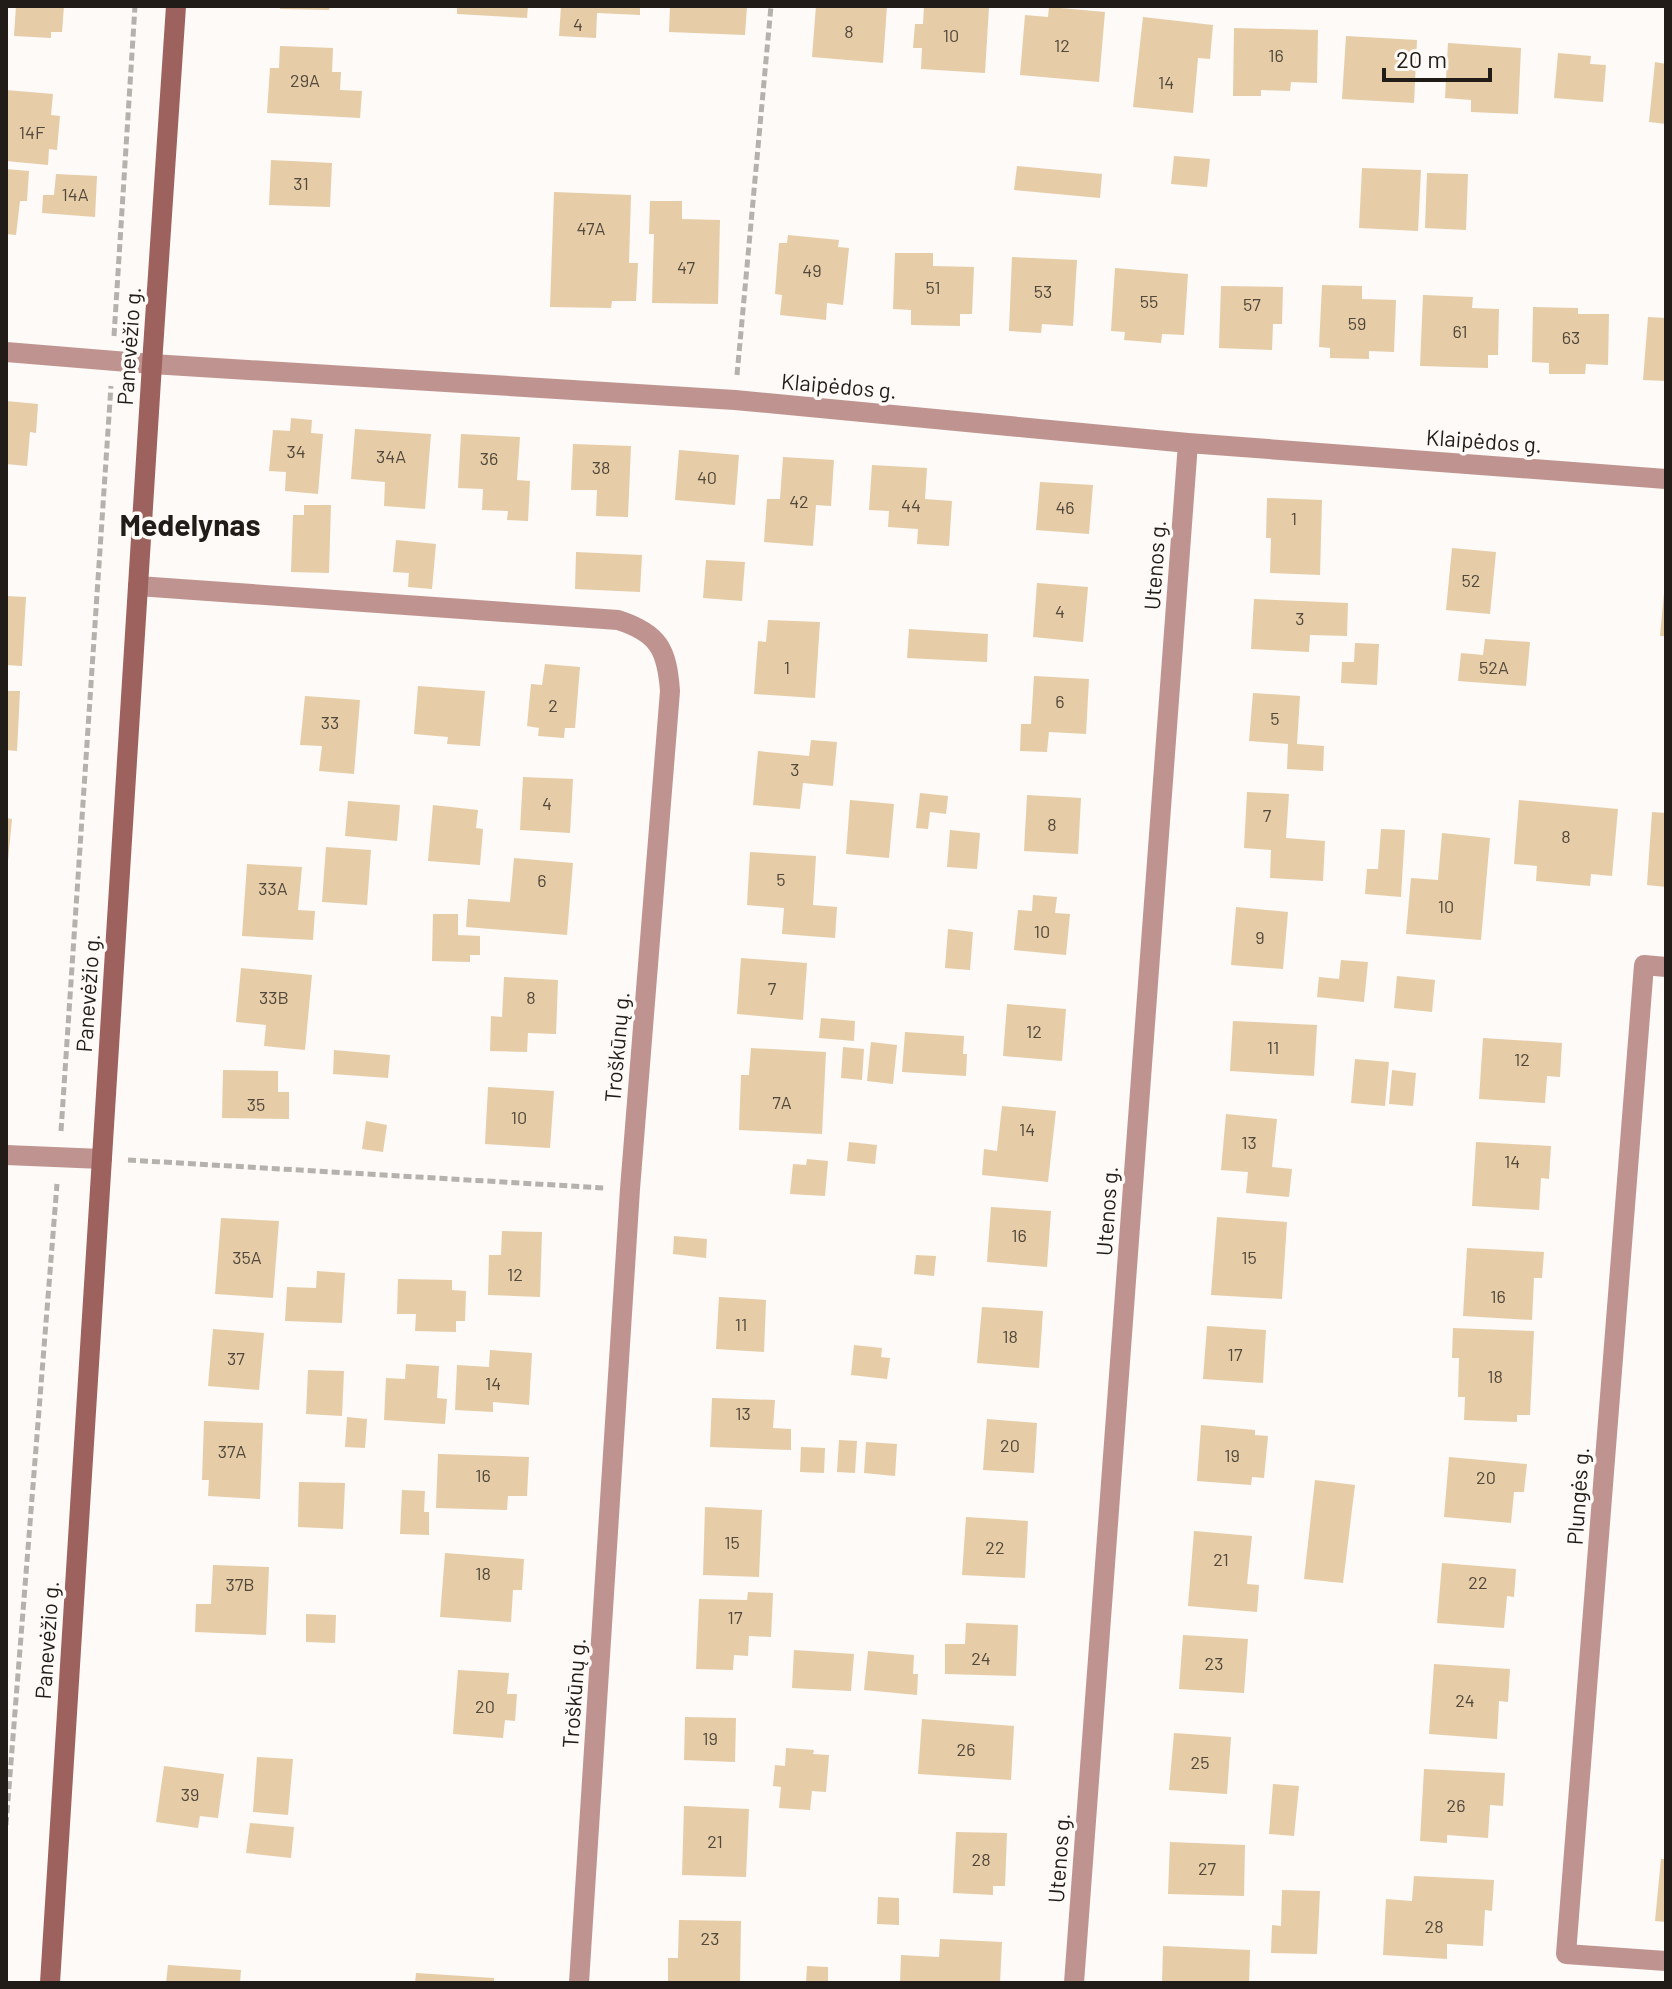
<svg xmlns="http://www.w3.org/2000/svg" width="1672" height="1989" font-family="Barlow,sans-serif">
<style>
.building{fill:#e6cda8}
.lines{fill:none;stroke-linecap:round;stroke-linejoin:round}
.path{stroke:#b5b1ad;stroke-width:5;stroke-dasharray:8 4;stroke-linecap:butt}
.street{stroke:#bf9490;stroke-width:20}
.secondary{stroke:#9e625e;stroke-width:20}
.labels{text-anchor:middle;stroke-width:7;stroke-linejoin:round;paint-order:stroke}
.number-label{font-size:18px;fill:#52483b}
.street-label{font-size:22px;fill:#211c17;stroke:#fdfaf7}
.district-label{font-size:30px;font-weight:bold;fill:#211c17;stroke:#fdfaf7}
</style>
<rect width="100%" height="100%" fill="#fdfaf7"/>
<path class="building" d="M 16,6 L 64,6 L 62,32 L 51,32 L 51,38 L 14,36 Z
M 280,6 L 330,6 L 329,10 L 280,9 Z
M 457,6 L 528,6 L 527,18 L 457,14 Z
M 561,6 L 640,6 L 640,15 L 597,13 L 596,38 L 559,36 Z
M 670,6 L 747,6 L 745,35 L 669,32 Z
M 816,6 L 887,6 L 883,63 L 812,57 Z
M 924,6 L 989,7 L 985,73 L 921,69 L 922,48 L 913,48 L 915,24 L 923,24 Z
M 1049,7 L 1105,12 L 1099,82 L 1020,75 L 1025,15 L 1048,17 Z
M 1143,17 L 1213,25 L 1210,59 L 1198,58 L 1193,113 L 1133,107 Z
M 1234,28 L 1318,30 L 1317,83 L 1291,82 L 1290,91 L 1261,90 L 1261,96 L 1233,96 Z
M 1346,36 L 1417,40 L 1414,103 L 1342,99 Z
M 1448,43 L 1521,48 L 1518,114 L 1471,112 L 1471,100 L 1445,98 Z
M 280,46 L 333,48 L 332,72 L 341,72 L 340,90 L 362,91 L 360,118 L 267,113 L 270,68 L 279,68 Z
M 1558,53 L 1591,56 L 1590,64 L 1606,65 L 1603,102 L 1554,98 Z
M 1655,62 L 1666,64 L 1666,124 L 1649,122 Z
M 6,90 L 53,94 L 51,115 L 60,116 L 57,150 L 49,149 L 48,165 L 6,161 Z
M 1174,156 L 1210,159 L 1207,187 L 1171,184 Z
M 271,160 L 332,163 L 330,207 L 269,205 Z
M 1017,166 L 1102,174 L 1100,198 L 1014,190 Z
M 1362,168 L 1421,170 L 1418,231 L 1359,228 Z
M 6,169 L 29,171 L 27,201 L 20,201 L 16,235 L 6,234 Z
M 1427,173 L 1468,174 L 1466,230 L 1425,228 Z
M 56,174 L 97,176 L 95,217 L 42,213 L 43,195 L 54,195 Z
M 554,192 L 631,195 L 629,263 L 638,263 L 636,301 L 612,301 L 611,308 L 550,307 Z
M 650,201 L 682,201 L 682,219 L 720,220 L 718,304 L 652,303 L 654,234 L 649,234 Z
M 788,235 L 839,240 L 838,247 L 849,248 L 843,305 L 827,303 L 826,320 L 780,315 L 782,295 L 775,294 L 779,243 L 787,243 Z
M 895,253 L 933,253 L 933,266 L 974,267 L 972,314 L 960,314 L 960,326 L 911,325 L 911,310 L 893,309 Z
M 1012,257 L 1077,260 L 1073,326 L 1042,324 L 1041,333 L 1009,331 Z
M 1115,268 L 1188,274 L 1184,335 L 1162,334 L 1161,343 L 1124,340 L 1125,332 L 1111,331 Z
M 1322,285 L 1362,286 L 1362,299 L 1396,300 L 1394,352 L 1369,351 L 1369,359 L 1330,358 L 1330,348 L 1319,347 Z
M 1221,286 L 1283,287 L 1282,324 L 1273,324 L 1272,350 L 1219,348 Z
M 1423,295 L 1473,297 L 1472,308 L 1499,309 L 1498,355 L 1488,355 L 1488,368 L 1420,366 Z
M 1533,307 L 1578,308 L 1578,314 L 1609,314 L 1608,365 L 1586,364 L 1585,374 L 1549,374 L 1549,363 L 1532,362 Z
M 1648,317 L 1666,318 L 1666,381 L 1643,380 Z
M 6,401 L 38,404 L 36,433 L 30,432 L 27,466 L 6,464 Z
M 291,418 L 312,420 L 311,433 L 323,434 L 318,494 L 285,491 L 286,472 L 269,471 L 273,430 L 290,431 Z
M 355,429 L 431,434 L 425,509 L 384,506 L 385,482 L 351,479 Z
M 461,434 L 520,437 L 517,480 L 530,481 L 528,521 L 507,520 L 508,511 L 482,510 L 483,489 L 458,488 Z
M 573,444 L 631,446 L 628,517 L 596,516 L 597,490 L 571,490 Z
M 679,450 L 739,455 L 735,505 L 675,500 Z
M 783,457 L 834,460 L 831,506 L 816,505 L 813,546 L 764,542 L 767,499 L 780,499 Z
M 872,465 L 927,468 L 925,499 L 952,501 L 949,546 L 917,544 L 918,529 L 888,527 L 889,511 L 869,510 Z
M 1040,482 L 1093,485 L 1089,534 L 1036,530 Z
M 1267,498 L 1322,500 L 1320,575 L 1270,573 L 1271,538 L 1266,538 Z
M 304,505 L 331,505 L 329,573 L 291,572 L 293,515 L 304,515 Z
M 396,540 L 436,544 L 432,589 L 408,587 L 409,573 L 393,572 Z
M 1452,548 L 1496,552 L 1490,614 L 1446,610 Z
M 576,552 L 642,555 L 640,592 L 575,589 Z
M 706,560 L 745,562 L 742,601 L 703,598 Z
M 1037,583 L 1088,587 L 1083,642 L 1033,637 Z
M 1664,593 L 1666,593 L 1666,636 L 1660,636 Z
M 6,596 L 26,597 L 22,666 L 6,665 Z
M 1254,599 L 1348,603 L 1347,636 L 1310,635 L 1309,652 L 1251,649 Z
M 768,620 L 820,622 L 815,698 L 754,694 L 758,641 L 766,642 Z
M 909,629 L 988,634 L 987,662 L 907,658 Z
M 1485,639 L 1530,642 L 1526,686 L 1458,681 L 1461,653 L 1483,655 Z
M 1355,643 L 1379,644 L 1377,685 L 1341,683 L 1342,662 L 1354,662 Z
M 545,664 L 580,667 L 575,728 L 565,728 L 564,738 L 538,736 L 539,728 L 527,726 L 531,684 L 542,685 Z
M 1034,676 L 1089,679 L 1086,734 L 1049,732 L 1047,752 L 1020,751 L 1021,724 L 1031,724 Z
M 418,686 L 485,691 L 480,746 L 447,744 L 448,737 L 414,734 Z
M 6,691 L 20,691 L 17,751 L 6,750 Z
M 1253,693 L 1300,696 L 1297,744 L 1324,746 L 1323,771 L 1287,769 L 1288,744 L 1249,741 Z
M 305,696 L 360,700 L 354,774 L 319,771 L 322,746 L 300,745 Z
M 811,740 L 837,742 L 833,786 L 803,783 L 800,809 L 753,805 L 758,751 L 809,756 Z
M 523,777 L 573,779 L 570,833 L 520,830 Z
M 1247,792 L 1289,794 L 1286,838 L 1325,841 L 1323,881 L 1270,878 L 1271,850 L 1244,848 Z
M 920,793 L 948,796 L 946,814 L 930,812 L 928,829 L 916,828 Z
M 1027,795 L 1081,798 L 1078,854 L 1024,851 Z
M 850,800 L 894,804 L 889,858 L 846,854 Z
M 1519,800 L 1618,809 L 1612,876 L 1591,874 L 1590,886 L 1536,881 L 1537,866 L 1514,864 Z
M 348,801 L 400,805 L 397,841 L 345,836 Z
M 433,805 L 478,810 L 476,828 L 483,829 L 480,865 L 428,861 Z
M 1652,812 L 1666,813 L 1666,887 L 1647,885 Z
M 6,818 L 12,819 L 8,861 L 6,861 Z
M 1381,829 L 1405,830 L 1401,897 L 1365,894 L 1367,869 L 1378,869 Z
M 950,830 L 980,833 L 977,869 L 947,867 Z
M 1442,833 L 1490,838 L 1481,940 L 1406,934 L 1411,878 L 1438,880 Z
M 326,847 L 371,850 L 367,905 L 322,902 Z
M 750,852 L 816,856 L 813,905 L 837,907 L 835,938 L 782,934 L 784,908 L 747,905 Z
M 514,858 L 573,863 L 567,935 L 466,927 L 468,899 L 510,902 Z
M 247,864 L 302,867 L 298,910 L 315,911 L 313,940 L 242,936 Z
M 1033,895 L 1057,897 L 1055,913 L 1070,914 L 1066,955 L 1014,950 L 1018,910 L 1032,911 Z
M 1236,907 L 1288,912 L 1283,969 L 1231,965 Z
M 433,914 L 458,914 L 458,935 L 480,936 L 480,955 L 470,955 L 470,962 L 432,961 Z
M 948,929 L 973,932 L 970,970 L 945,968 Z
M 741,958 L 807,963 L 803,1020 L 737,1014 Z
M 1341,960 L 1368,962 L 1364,1002 L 1317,997 L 1319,977 L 1339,979 Z
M 241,968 L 312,975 L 305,1050 L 264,1046 L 266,1025 L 236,1022 Z
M 1397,976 L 1435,980 L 1432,1012 L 1394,1008 Z
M 504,977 L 558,980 L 556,1034 L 528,1033 L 527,1052 L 490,1051 L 491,1016 L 502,1017 Z
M 1007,1004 L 1066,1009 L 1062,1061 L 1003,1056 Z
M 821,1018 L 855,1021 L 854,1041 L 819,1038 Z
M 1233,1021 L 1317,1025 L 1314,1076 L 1230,1071 Z
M 905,1032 L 964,1036 L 963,1054 L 967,1054 L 966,1076 L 902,1072 Z
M 1483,1038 L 1562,1043 L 1560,1077 L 1547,1076 L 1545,1103 L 1479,1099 Z
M 871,1042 L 897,1045 L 893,1084 L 867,1081 Z
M 843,1047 L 864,1049 L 862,1080 L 841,1078 Z
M 751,1048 L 826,1052 L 822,1134 L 739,1130 L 741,1075 L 749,1075 Z
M 334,1050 L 390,1055 L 388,1078 L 333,1074 Z
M 1355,1059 L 1389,1062 L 1385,1106 L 1351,1103 Z
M 223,1070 L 278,1071 L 278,1092 L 289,1092 L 289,1119 L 222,1118 Z
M 1392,1070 L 1416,1073 L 1413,1106 L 1389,1104 Z
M 488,1087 L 554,1091 L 550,1148 L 485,1144 Z
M 1002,1106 L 1056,1111 L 1048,1182 L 982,1175 L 984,1149 L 997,1151 Z
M 1226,1114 L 1277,1119 L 1272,1167 L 1292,1169 L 1289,1197 L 1246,1193 L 1248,1172 L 1221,1170 Z
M 366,1121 L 387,1125 L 383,1152 L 362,1149 Z
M 849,1142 L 877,1145 L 875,1164 L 847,1161 Z
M 1476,1142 L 1551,1146 L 1549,1179 L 1541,1178 L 1539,1210 L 1472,1206 Z
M 807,1159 L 828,1161 L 825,1196 L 790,1194 L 793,1164 L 806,1165 Z
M 991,1207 L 1051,1211 L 1047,1267 L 987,1262 Z
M 1217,1217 L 1287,1222 L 1282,1299 L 1211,1295 Z
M 221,1218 L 279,1221 L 273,1298 L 215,1294 Z
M 502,1231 L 542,1232 L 540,1297 L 488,1295 L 489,1255 L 501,1255 Z
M 674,1236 L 707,1239 L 706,1258 L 673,1254 Z
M 1467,1248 L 1544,1252 L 1542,1278 L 1534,1278 L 1532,1320 L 1463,1316 Z
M 916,1255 L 936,1256 L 934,1276 L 914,1274 Z
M 317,1271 L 345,1273 L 342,1323 L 285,1321 L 287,1287 L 316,1288 Z
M 398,1279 L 452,1280 L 452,1290 L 466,1291 L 465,1321 L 456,1321 L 456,1332 L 415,1331 L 416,1314 L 397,1314 Z
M 719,1297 L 766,1300 L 764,1352 L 716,1349 Z
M 982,1307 L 1043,1311 L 1039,1368 L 977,1363 Z
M 1207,1326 L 1266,1330 L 1263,1383 L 1203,1379 Z
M 1453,1328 L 1534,1331 L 1530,1415 L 1517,1415 L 1517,1422 L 1464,1420 L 1465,1397 L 1458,1397 L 1459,1358 L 1452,1358 Z
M 213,1329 L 264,1333 L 259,1390 L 208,1386 Z
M 854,1345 L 882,1348 L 881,1357 L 890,1358 L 887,1379 L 851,1375 Z
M 490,1350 L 532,1353 L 529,1405 L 493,1402 L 493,1412 L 455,1410 L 457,1365 L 489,1367 Z
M 406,1364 L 439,1366 L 437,1398 L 447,1399 L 445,1424 L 384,1420 L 386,1378 L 405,1379 Z
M 308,1370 L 344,1371 L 342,1416 L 306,1414 Z
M 712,1398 L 775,1400 L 773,1428 L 791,1429 L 791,1450 L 710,1447 Z
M 347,1417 L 367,1419 L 365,1448 L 345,1447 Z
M 987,1419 L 1037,1423 L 1034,1473 L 983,1470 Z
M 204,1421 L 263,1423 L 260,1499 L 208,1496 L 209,1480 L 202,1480 Z
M 1201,1425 L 1255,1430 L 1255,1435 L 1268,1436 L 1264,1478 L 1252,1477 L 1251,1485 L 1197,1481 Z
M 839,1440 L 857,1441 L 855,1473 L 837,1472 Z
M 866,1442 L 897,1444 L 895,1476 L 864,1473 Z
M 801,1447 L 825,1448 L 824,1473 L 800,1472 Z
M 438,1454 L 529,1457 L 527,1496 L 508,1496 L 507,1510 L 436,1508 Z
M 1449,1457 L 1527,1464 L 1524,1492 L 1514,1492 L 1511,1523 L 1444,1517 Z
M 1315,1480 L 1355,1485 L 1343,1583 L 1304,1579 Z
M 299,1482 L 345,1483 L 343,1529 L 298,1527 Z
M 402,1490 L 425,1491 L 424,1512 L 429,1512 L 429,1535 L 400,1534 Z
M 705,1507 L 762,1510 L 759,1577 L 703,1575 Z
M 966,1517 L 1028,1521 L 1025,1578 L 962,1575 Z
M 1194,1531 L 1252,1536 L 1247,1584 L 1259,1585 L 1257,1612 L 1188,1606 Z
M 445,1553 L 524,1559 L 522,1590 L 513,1590 L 511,1622 L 440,1617 Z
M 1442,1563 L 1516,1569 L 1514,1597 L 1507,1596 L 1504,1628 L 1437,1623 Z
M 213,1565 L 269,1567 L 266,1635 L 195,1632 L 196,1604 L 211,1604 Z
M 748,1592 L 773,1593 L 771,1637 L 749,1636 L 748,1656 L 734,1655 L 733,1670 L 696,1669 L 699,1599 L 747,1600 Z
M 306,1614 L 336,1615 L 335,1643 L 306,1642 Z
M 966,1623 L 1018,1625 L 1016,1676 L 945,1674 L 945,1644 L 965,1644 Z
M 1183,1635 L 1248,1639 L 1244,1693 L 1179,1689 Z
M 794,1650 L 854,1654 L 851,1691 L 792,1688 Z
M 868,1651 L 914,1655 L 913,1674 L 918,1674 L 917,1695 L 864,1690 Z
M 1434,1664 L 1510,1669 L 1508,1702 L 1499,1701 L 1497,1739 L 1429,1734 Z
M 458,1670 L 509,1673 L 507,1694 L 517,1694 L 515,1721 L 505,1720 L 503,1738 L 453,1734 Z
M 685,1717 L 736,1718 L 735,1762 L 684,1760 Z
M 922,1719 L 1014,1726 L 1011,1780 L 918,1774 Z
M 1174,1733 L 1231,1737 L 1227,1794 L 1169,1790 Z
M 786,1748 L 814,1750 L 813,1754 L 829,1755 L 826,1792 L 812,1791 L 810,1810 L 779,1808 L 781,1787 L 773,1786 L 775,1765 L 785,1766 Z
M 257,1757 L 293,1759 L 288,1815 L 253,1812 Z
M 164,1766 L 224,1774 L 218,1818 L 200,1816 L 198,1828 L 156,1822 Z
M 1424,1769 L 1505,1773 L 1503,1806 L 1490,1805 L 1488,1838 L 1447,1835 L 1447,1843 L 1420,1841 Z
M 1273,1784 L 1299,1786 L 1294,1836 L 1269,1834 Z
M 684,1806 L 749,1809 L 746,1877 L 682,1875 Z
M 250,1823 L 294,1827 L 291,1858 L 246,1853 Z
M 956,1832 L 1007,1833 L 1005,1886 L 993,1886 L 993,1895 L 953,1893 Z
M 1170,1842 L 1245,1845 L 1244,1896 L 1168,1894 Z
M 1661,1859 L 1666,1859 L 1666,1922 L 1655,1921 Z
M 1414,1876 L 1494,1880 L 1492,1911 L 1485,1910 L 1483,1946 L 1447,1944 L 1447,1959 L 1383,1955 L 1386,1899 L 1412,1901 Z
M 1282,1890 L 1320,1891 L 1317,1954 L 1271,1953 L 1272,1925 L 1281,1926 Z
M 878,1897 L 899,1898 L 899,1925 L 877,1924 Z
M 679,1920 L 741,1921 L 740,1983 L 668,1983 L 668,1958 L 678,1958 Z
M 940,1939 L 1002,1942 L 1000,1983 L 900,1983 L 901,1955 L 939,1957 Z
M 1163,1946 L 1250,1950 L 1249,1983 L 1162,1983 Z
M 168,1965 L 241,1970 L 240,1983 L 166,1983 Z
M 807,1966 L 828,1967 L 828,1983 L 806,1983 Z
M 416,1973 L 494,1978 L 494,1983 L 415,1983 Z"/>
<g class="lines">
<path class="path" d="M 114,336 L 135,6
M 737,375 L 771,6
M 61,1131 L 111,386
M 128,1160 L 605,1188
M 6,1825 L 57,1184"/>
<path class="street" d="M 6,352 L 152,364 L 735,400 L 1188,443 L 1666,479
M 138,586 L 618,620 C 659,633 667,650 670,691 L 630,1189 L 579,1983
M 1666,967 L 1644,965 L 1566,1954 L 1666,1961
M 6,1155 L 102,1159
M 1074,1983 L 1188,443"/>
<path class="secondary" d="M 50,1983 L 152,364 L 176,6"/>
</g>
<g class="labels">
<g class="number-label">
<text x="578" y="31">4</text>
<text x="849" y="38">8</text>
<text x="951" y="42">10</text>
<text x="1062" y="52">12</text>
<text x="1276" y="62">16</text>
<text x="305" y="87">29A</text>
<text x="1166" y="89">14</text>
<text x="32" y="139">14F</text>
<text x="301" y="190">31</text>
<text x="75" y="201">14A</text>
<text x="591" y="235">47A</text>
<text x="686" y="274">47</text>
<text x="812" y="277">49</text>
<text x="933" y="294">51</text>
<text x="1043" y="298">53</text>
<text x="1149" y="308">55</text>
<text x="1252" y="311">57</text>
<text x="1357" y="330">59</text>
<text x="1460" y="338">61</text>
<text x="1571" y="344">63</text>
<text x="296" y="458">34</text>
<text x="391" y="463">34A</text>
<text x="489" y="465">36</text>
<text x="601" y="474">38</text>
<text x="707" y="484">40</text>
<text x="799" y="508">42</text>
<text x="911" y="512">44</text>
<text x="1065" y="514">46</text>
<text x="1294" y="525">1</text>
<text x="1471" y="587">52</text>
<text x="1060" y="618">4</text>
<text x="1300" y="625">3</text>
<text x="787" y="674">1</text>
<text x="1494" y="674">52A</text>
<text x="1060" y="708">6</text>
<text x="553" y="712">2</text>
<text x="1275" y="725">5</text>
<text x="330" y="729">33</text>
<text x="795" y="776">3</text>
<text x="547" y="810">4</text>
<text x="1267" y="822">7</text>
<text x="1052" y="831">8</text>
<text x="1566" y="843">8</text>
<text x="781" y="886">5</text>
<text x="542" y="887">6</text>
<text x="273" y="895">33A</text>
<text x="1446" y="913">10</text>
<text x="1042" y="938">10</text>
<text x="1260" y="944">9</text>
<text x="772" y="995">7</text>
<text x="274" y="1004">33B</text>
<text x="531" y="1004">8</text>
<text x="1034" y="1038">12</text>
<text x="1273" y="1054">11</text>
<text x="1522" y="1066">12</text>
<text x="782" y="1109">7A</text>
<text x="256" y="1111">35</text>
<text x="519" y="1124">10</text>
<text x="1027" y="1136">14</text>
<text x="1249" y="1149">13</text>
<text x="1512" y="1168">14</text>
<text x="1019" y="1242">16</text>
<text x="247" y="1264">35A</text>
<text x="1249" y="1264">15</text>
<text x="515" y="1281">12</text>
<text x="1498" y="1303">16</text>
<text x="741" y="1331">11</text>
<text x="1010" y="1343">18</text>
<text x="1235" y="1361">17</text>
<text x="236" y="1365">37</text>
<text x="1495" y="1383">18</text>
<text x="493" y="1390">14</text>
<text x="743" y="1420">13</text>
<text x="1010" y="1452">20</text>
<text x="232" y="1458">37A</text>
<text x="1232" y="1462">19</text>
<text x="483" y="1482">16</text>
<text x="1486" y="1484">20</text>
<text x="732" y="1549">15</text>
<text x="995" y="1554">22</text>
<text x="1221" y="1566">21</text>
<text x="483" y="1580">18</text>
<text x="1478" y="1589">22</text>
<text x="240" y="1591">37B</text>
<text x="735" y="1624">17</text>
<text x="981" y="1665">24</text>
<text x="1214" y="1670">23</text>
<text x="1465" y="1707">24</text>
<text x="485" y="1713">20</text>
<text x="710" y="1745">19</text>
<text x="966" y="1756">26</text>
<text x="1200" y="1769">25</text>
<text x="190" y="1801">39</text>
<text x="1456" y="1812">26</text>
<text x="715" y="1848">21</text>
<text x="981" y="1866">28</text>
<text x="1207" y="1875">27</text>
<text x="1434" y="1933">28</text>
<text x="710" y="1945">23</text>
</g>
<g class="street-label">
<text transform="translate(129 346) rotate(-86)" y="8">Panevėžio g.</text>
<text transform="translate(839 386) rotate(5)" y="8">Klaipėdos g.</text>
<text transform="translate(1484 441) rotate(4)" y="8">Klaipėdos g.</text>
<text transform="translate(1155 565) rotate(-86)" y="8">Utenos g.</text>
<text transform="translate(88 993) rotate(-86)" y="8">Panevėžio g.</text>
<text transform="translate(617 1047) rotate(-85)" y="8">Troškūnų g.</text>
<text transform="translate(1107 1211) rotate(-86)" y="8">Utenos g.</text>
<text transform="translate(1578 1496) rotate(-86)" y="8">Plungės g.</text>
<text transform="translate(47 1640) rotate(-86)" y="8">Panevėžio g.</text>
<text transform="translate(574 1693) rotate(-86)" y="8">Troškūnų g.</text>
<text transform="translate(1059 1858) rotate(-86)" y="8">Utenos g.</text>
</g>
<g class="district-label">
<text x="190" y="536">Medelynas</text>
</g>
</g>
<rect width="1672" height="1989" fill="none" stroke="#211c17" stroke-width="16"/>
<path d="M1384 68v12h106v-12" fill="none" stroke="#211c17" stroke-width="4"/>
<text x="1396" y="68" font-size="24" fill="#211c17" stroke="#fdfaf7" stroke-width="6" paint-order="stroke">20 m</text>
</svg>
